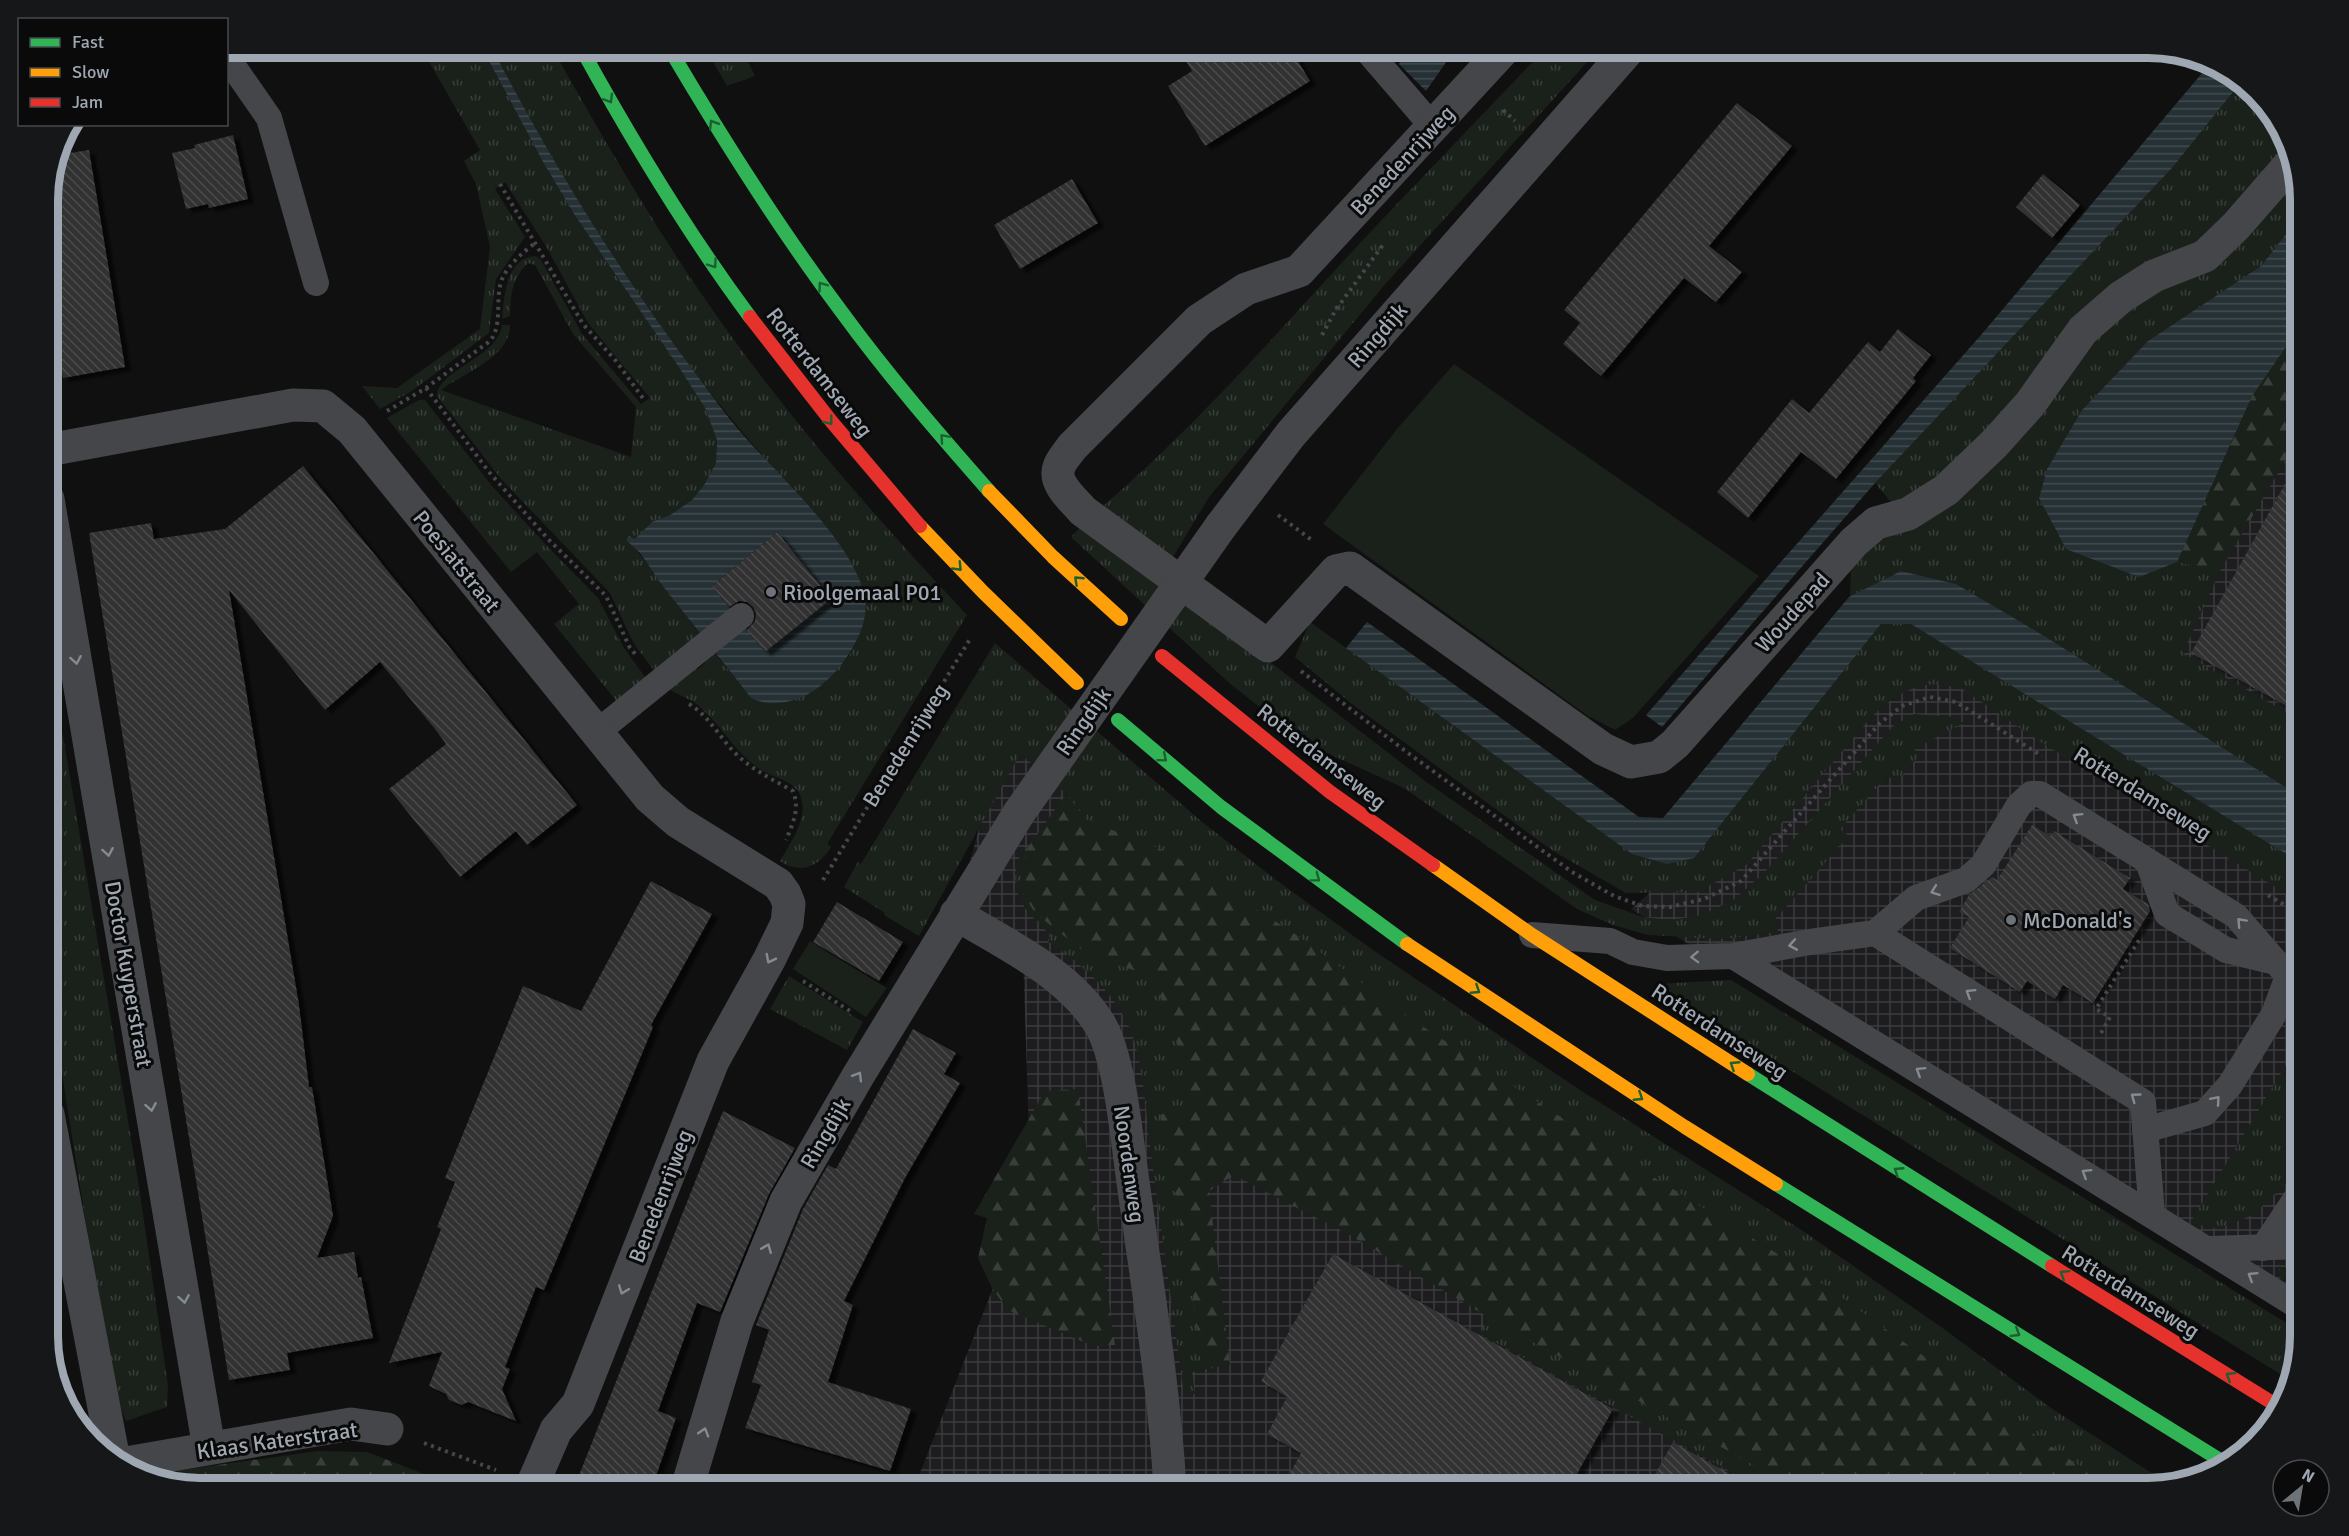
<svg xmlns="http://www.w3.org/2000/svg" width="2349" height="1536" font-family="Signika,sans-serif">
<style>
.industrial{fill:url(#industrial-grid)}
.grass{fill:url(#grass-tufts)}
.forest{fill:url(#forest-firs)}
.garden{fill:#1a201a}
.water{fill:url(#water-rules);fill-rule:evenodd}
.building{fill:url(#building-back-hatch);filter:url(#shadow)}
.lines{fill:none;stroke-linecap:round;stroke-linejoin:round}
.path{stroke:#45474b;stroke-width:4;stroke-dasharray:3 4.5;stroke-linecap:butt}
.lane{stroke:#444649;stroke-width:26}
.street{stroke:#444649;stroke-width:33}
.fast{stroke:#30b455;stroke-width:14}
.slow{stroke:#ff9f0a;stroke-width:14}
.jam{stroke:#e5322d;stroke-width:14}
.street-bridge{stroke:#444649;stroke-width:33}
.oneway{stroke:#1d5f30}
.oneway2{stroke:#848b92}
.poi-dot{fill:#6d7379;stroke:#0a0a0b;stroke-width:2}
.labels{text-anchor:middle;stroke-width:6;stroke-linejoin:round;paint-order:stroke}
.street-label{font-size:22px;fill:#9fa8b2;stroke:#0a0a0b}
.poi-label{font-size:22px;fill:#9fa8b2;stroke:#0a0a0b;text-anchor:start}
.rim{fill:none;stroke:#9fa8b2;stroke-width:8}
</style>
<defs>
<pattern id="industrial-grid" width="8" height="8" patternUnits="userSpaceOnUse" patternTransform="scale(1.5)"><rect width="8" height="8" fill="#1d1d1f"/><path d="M0 4h8M4 0v8" fill="none" stroke="#3b3b3d"/></pattern>
<pattern id="grass-tufts" width="24" height="20" patternUnits="userSpaceOnUse" patternTransform="scale(1.5)"><rect width="24" height="20" fill="#1a201a"/><path d="M3 7l-1-3M5 7V3M7 7l1-3M15 17l-1-3M17 17v-4M19 17l1-3" fill="none" stroke="#383e39"/></pattern>
<pattern id="forest-firs" width="22" height="20" patternUnits="userSpaceOnUse" patternTransform="scale(1.5)"><rect width="22" height="20" fill="#1a201a"/><path d="M5 1l3.5 6h-7zM16 11l3.5 6h-7z" fill="#383e39"/></pattern>
<pattern id="water-rules" width="6" height="5" patternUnits="userSpaceOnUse" patternTransform="scale(1.5)"><rect width="6" height="5" fill="#263135"/><path d="M0 2.5h6" fill="none" stroke="#424c50"/></pattern>
<pattern id="building-back-hatch" width="6" height="6" patternUnits="userSpaceOnUse" patternTransform="scale(1.5)"><rect width="6" height="6" fill="#303033"/><path d="M-1 5l2 2M0 0l6 6M5-1l2 2" fill="none" stroke="#4b4b4e"/></pattern>
<filter id="shadow"><feDropShadow dx="6" dy="4" stdDeviation="1.5" flood-color="#0009"/></filter>
</defs>
<rect width="100%" height="100%" fill="#101010"/>
<path class="industrial" d="M 2301,272 L 2301,1316 L 1631,909 L 2126,484 Z
M 1008,720 L 2111,1488 L 914,1488 L 1031,1192 L 1023,955 L 956,914 Z"/>
<path class="grass" d="M 421,48 L 482,48 L 543,162 L 574,214 L 680,369 L 705,408 L 717,440 L 716,463 L 704,485 L 692,500 L 670,515 L 652,522 L 632,544 L 699,633 L 656,673 L 634,644 L 610,593 L 501,479 L 437,396 C 438,369 497,359 502,325 L 510,325 C 511,357 463,373 441,390 L 631,457 L 636,407 L 573,334 L 535,265 L 528,263 C 511,281 511,293 510,316 L 502,319 C 504,297 506,257 536,256 L 541,260 L 582,334 L 641,404 L 650,398 L 588,323 L 547,248 L 505,182 L 495,189 L 525,237 L 496,279 L 489,333 L 412,391 L 380,409 L 362,386 L 397,388 L 480,329 L 490,247 L 476,184 L 464,161 L 480,150 Z
M 492,48 L 552,48 C 611,152 671,256 743,352 C 812,445 888,531 967,615 L 827,844 L 831,847 C 819,867 800,875 780,861 C 789,845 806,822 802,802 C 799,782 780,780 765,772 C 736,756 724,728 700,707 C 691,698 678,696 668,688 L 695,667 L 698,669 L 705,663 L 703,660 L 714,652 L 751,698 L 770,703 C 791,692 824,677 842,663 C 857,651 867,616 865,597 C 864,588 858,580 855,572 C 837,536 810,508 783,479 C 667,350 571,202 492,48 Z
M 705,48 L 741,48 L 755,76 L 727,86 Z
M 1546,48 L 1600,48 L 1387,282 L 1209,497 L 1170,562 L 1102,507 C 1195,427 1277,333 1360,243 C 1422,177 1484,113 1546,48 Z
M 2241,82 L 2281,125 L 2301,200 L 2301,215 L 2261,266 L 2148,341 L 2082,410 L 2047,469 L 2039,498 L 2066,549 L 2139,577 L 2177,562 L 2220,571 L 2183,653 L 2301,721 L 2301,797 L 2044,636 L 1956,584 L 1901,571 L 1850,597 L 1851,565 L 1891,531 L 1966,487 L 2088,343 L 2131,305 L 2216,256 L 2293,174 L 2187,259 L 2087,314 L 2000,426 L 1936,486 L 1894,506 L 1875,483 L 2172,168 Z
M 419,400 L 425,400 L 492,486 L 546,545 L 598,598 L 624,648 L 647,680 L 618,703 L 554,624 L 579,604 L 537,552 L 511,572 L 387,418 Z
M 1082,525 L 1205,612 L 1425,781 L 1595,900 L 1643,917 L 1671,920 L 1702,915 L 1733,900 L 1764,873 L 1893,726 L 1914,714 L 1951,717 L 1964,723 L 1914,749 L 1920,755 L 1896,782 L 1887,776 L 1840,829 L 1849,836 L 1775,919 L 1778,932 L 1724,939 L 1648,935 L 1613,925 L 1577,909 L 1404,788 L 1303,742 L 1227,681 L 1071,537 Z
M 1310,622 L 1632,854 L 1694,858 L 1881,624 L 1911,624 L 2301,863 L 2301,903 L 2036,739 L 1964,690 C 1926,675 1900,691 1872,716 L 1746,865 L 1698,892 L 1626,893 L 1553,851 L 1352,704 L 1295,657 Z
M 995,643 L 1201,821 L 1276,880 L 1373,950 L 1580,1090 L 1803,1231 L 1941,1327 L 2051,1408 L 2167,1483 L 2149,1488 L 2110,1488 L 1791,1262 L 1624,1159 L 1407,1016 L 1298,936 L 1168,852 L 1087,820 L 1076,804 L 1053,781 L 1020,754 L 919,936 L 884,915 L 885,913 L 844,887 L 858,862 L 861,864 Z
M 48,647 L 138,1180 L 168,1386 L 167,1407 L 126,1421 L 112,1386 L 48,986 Z
M 1022,851 L 1026,854 L 1022,868 L 1021,883 L 1022,892 L 1035,913 L 1091,957 L 1150,975 C 1171,1016 1184,1059 1188,1105 L 1161,1115 L 1188,1260 L 1202,1370 L 1192,1372 L 1195,1394 L 1184,1395 C 1173,1312 1161,1229 1150,1146 C 1146,1112 1143,1056 1128,1025 C 1110,987 1081,964 1047,941 L 1051,935 C 1023,910 1005,890 1022,851 Z
M 789,976 L 863,1022 L 847,1050 L 770,1009 Z
M 1731,980 L 2301,1332 L 2288,1379 L 1716,1024 L 1656,984 Z
M 2301,1040 L 2301,1169 L 2253,1215 L 2218,1229 L 2190,1223 Z
M 2301,1265 L 2301,1291 L 2280,1278 L 2279,1269 Z
M 1488,1317 L 1795,1488 L 1760,1488 L 1480,1334 Z"/>
<path class="forest" d="M 2301,325 L 2301,434 L 2220,571 L 2177,562 L 2252,396 Z
M 1066,794 L 1087,820 L 1168,852 L 1298,936 L 1407,1016 L 1624,1159 L 1791,1262 L 2110,1488 L 1795,1488 L 1488,1317 L 1348,1234 L 1234,1175 L 1209,1191 L 1230,1365 L 1202,1370 L 1188,1260 L 1160,1115 L 1188,1105 C 1184,1059 1171,1016 1150,975 L 1091,957 L 1035,913 L 1022,892 L 1021,883 L 1022,868 L 1026,855 L 1024,853 Z
M 1078,1089 L 1115,1345 L 1099,1346 L 1086,1343 L 1008,1310 L 992,1288 L 978,1258 L 987,1218 L 974,1214 L 1045,1091 Z
M 317,1451 L 367,1452 L 424,1474 L 447,1488 L 200,1488 L 154,1474 Z"/>
<path class="garden" d="M 1454,364 L 1759,576 L 1633,718 L 1615,730 L 1588,716 L 1323,524 L 1397,429 Z
M 810,941 L 887,988 L 866,1017 L 793,969 Z"/>
<path class="water" d="M 482,48 L 492,48 C 553,165 622,277 702,382 C 714,398 725,414 738,429 C 776,474 849,537 864,593 C 873,626 844,668 819,687 C 801,701 773,709 751,698 L 662,585 L 640,553 L 626,540 L 629,536 L 635,539 L 652,522 L 670,515 L 692,500 L 704,485 L 716,463 L 717,440 L 705,408 L 680,369 L 574,214 L 543,162 ZM 777,532 L 831,599 L 765,652 L 712,586 Z
M 1409,48 L 1456,48 L 1426,91 L 1399,64 Z
M 2208,66 L 2233,73 L 2241,82 L 2172,168 L 1875,483 L 1662,727 L 1646,715 L 1981,335 Z
M 2301,215 L 2301,325 L 2252,396 L 2177,562 L 2139,577 L 2066,549 L 2039,498 L 2047,469 L 2082,410 L 2148,341 L 2261,266 Z
M 1901,571 L 1956,584 L 2044,636 L 2301,797 L 2301,863 L 1911,624 L 1881,624 L 1694,858 L 1667,864 L 1632,854 L 1346,648 L 1367,622 L 1639,817 L 1663,818 L 1849,597 Z"/>
<path class="building" d="M 1178,48 L 1290,48 L 1310,81 L 1205,146 L 1168,86 L 1192,71 Z
M 1737,103 L 1792,146 L 1709,246 L 1742,272 L 1716,302 L 1684,278 L 1601,376 L 1563,344 L 1580,323 L 1564,310 Z
M 233,135 L 248,199 L 209,208 L 208,204 L 186,209 L 172,153 L 195,148 L 194,145 Z
M 89,150 L 125,367 L 63,378 L 48,290 L 48,191 L 57,155 Z
M 2043,174 L 2080,205 L 2052,238 L 2016,207 Z
M 1072,179 L 1098,223 L 1020,269 L 994,225 Z
M 1898,329 L 1931,355 L 1913,378 L 1916,381 L 1836,479 L 1801,452 L 1748,518 L 1717,492 L 1792,399 L 1809,413 L 1868,342 L 1880,352 Z
M 2301,455 L 2301,714 L 2191,653 Z
M 303,466 L 577,805 L 527,845 L 516,831 L 460,877 L 389,789 L 446,744 L 435,729 L 380,662 L 325,710 L 229,590 L 299,1005 L 309,1087 L 312,1087 L 333,1216 L 317,1258 L 354,1252 L 358,1278 L 361,1277 L 373,1338 L 287,1353 L 290,1370 L 229,1380 L 89,533 L 151,523 L 154,539 L 225,529 Z
M 777,532 L 831,599 L 765,652 L 747,630 L 755,621 L 756,613 L 753,607 L 747,602 L 739,601 L 729,607 L 712,586 Z
M 2032,825 L 2050,836 L 2054,831 L 2130,878 L 2123,889 L 2148,904 L 2150,911 L 2093,1003 L 2063,985 L 2055,999 L 2027,981 L 2020,992 L 1950,948 L 1969,917 L 1959,912 L 1969,895 L 1992,877 L 1997,880 Z
M 651,881 L 712,914 L 651,1025 L 653,1027 L 544,1290 L 536,1287 L 505,1367 L 510,1369 L 502,1389 L 516,1421 L 468,1402 L 462,1405 L 449,1400 L 446,1394 L 429,1386 L 442,1352 L 389,1363 L 441,1229 L 437,1227 L 455,1182 L 445,1178 L 523,986 L 581,1011 Z
M 837,902 L 903,942 L 879,981 L 813,942 Z
M 913,1029 L 956,1053 L 944,1074 L 960,1083 L 905,1178 L 844,1301 L 853,1305 L 828,1382 L 911,1409 L 890,1471 L 745,1428 L 761,1385 L 752,1382 L 769,1330 L 756,1325 L 803,1209 L 828,1165 L 836,1169 Z
M 723,1111 L 795,1148 L 769,1194 L 720,1312 L 697,1303 L 658,1411 L 676,1418 L 652,1488 L 574,1488 Z
M 1333,1254 L 1613,1409 L 1569,1488 L 1282,1488 L 1301,1453 L 1267,1434 L 1287,1397 L 1261,1381 Z
M 1673,1442 L 1755,1488 L 1672,1488 L 1653,1478 Z"/>
<g class="lines">
<path class="path" d="M 1503,110 L 1515,121
M 500,184 L 583,324 L 616,361 L 645,401
M 1322,335 L 1335,311 L 1385,242
M 426,388 L 489,472 L 548,539 L 606,596 L 630,648 L 636,655
M 387,411 L 426,388 L 490,341 C 502,326 496,305 500,286 C 503,269 522,253 535,243
M 1278,515 L 1313,541
M 1301,671 L 1408,753 L 1572,872 L 1614,896 L 1642,906 L 1670,907 L 1704,899 L 1741,881 L 1880,723 L 1902,706 L 1930,697 L 1956,702 L 2042,756
M 689,704 C 708,715 719,736 734,752 C 752,770 772,779 793,791 C 800,809 793,823 786,840
M 823,880 L 970,639
M 2268,895 L 2301,915
M 803,981 L 850,1011
M 2101,1033 L 2110,1017 L 2096,1009 L 2141,937
M 424,1443 L 496,1470"/>
<path class="lane" d="M 1365,48 L 1433,127
M 226,56 L 269,118 L 316,283
M 596,733 L 741,616
M 2148,862 L 2167,914 L 2226,950 L 2276,962
M 1875,933 L 1916,898 L 1966,880 L 1983,865 L 2019,805 L 2031,794 L 2040,794 L 2236,916 L 2288,976 L 2274,1014 L 2230,1085 L 2205,1113 L 2145,1130
M 1532,935 L 1610,941 L 1633,952 L 1667,958 L 1733,956 L 2301,1308
M 1733,956 L 1810,942 L 1875,933 L 2143,1102 L 2152,1214
M 2263,1248 L 2301,1191
M 2209,1249 L 2301,1246"/>
<path class="street" d="M 1505,48 L 1299,271 L 1246,289 L 1199,320 L 1072,447 C 1068,453 1061,460 1059,467 C 1053,484 1074,500 1083,511 L 1268,646 L 1336,571 L 1350,568 L 1603,749 L 1631,762 L 1659,757 L 1675,744 L 1854,542 L 1876,523 L 1908,514 L 1946,490 L 1995,443 L 2030,404 L 2083,330 L 2121,297 L 2154,276 L 2205,256 L 2236,226 L 2291,163
M 48,450 L 293,405 L 323,406 L 352,430 L 650,798 L 678,822 L 778,884 L 785,894 L 789,904 L 787,923 L 769,960 L 713,1061 L 578,1404 L 556,1430 L 531,1488
M 48,499 L 209,1448
M 1221,526 L 1291,434 L 1630,48
M 956,914 C 1006,945 1067,972 1099,1023 C 1120,1056 1127,1141 1133,1182 C 1147,1284 1164,1385 1170,1488
M 48,1114 L 114,1460
M 120,1464 L 351,1424 L 387,1429
M 687,1488 L 737,1321 L 786,1201 L 858,1076 L 1019,813"/>
<path class="fast" d="M 581,48 C 632,141 687,232 750,317
M 669,48 C 722,138 778,227 841,311 C 887,374 937,432 989,491
M 1118,720 L 1221,807 L 1407,944
M 1748,1074 L 2052,1266
M 1776,1184 L 2228,1465"/>
<path class="slow" d="M 989,491 L 1053,557 L 1121,619
M 920,526 L 983,592 L 1077,683
M 1433,865 L 1532,935 L 1748,1074
M 1407,944 L 1685,1127 L 1776,1184"/>
<path class="jam" d="M 750,317 L 831,421 L 920,526
M 1162,656 L 1330,792 L 1433,865
M 2052,1266 L 2279,1407"/>
<path class="street-bridge" d="M 1019,813 L 1221,526"/>
</g>
<defs><path id="oneway-chevron" d="M-2-3.5L2.5 0L-2 3.5" fill="none" stroke-width="1.6" stroke-linecap="round" stroke-linejoin="round" transform="scale(1.5)"/></defs>
<g class="oneway">
<use href="#oneway-chevron" transform="translate(609 99) rotate(59)"/>
<use href="#oneway-chevron" transform="translate(713 124) rotate(-122)"/>
<use href="#oneway-chevron" transform="translate(713 264) rotate(55)"/>
<use href="#oneway-chevron" transform="translate(822 286) rotate(-126)"/>
<use href="#oneway-chevron" transform="translate(829 421) rotate(52)"/>
<use href="#oneway-chevron" transform="translate(944 438) rotate(-131)"/>
<use href="#oneway-chevron" transform="translate(958 567) rotate(46)"/>
<use href="#oneway-chevron" transform="translate(1078 580) rotate(-137)"/>
<use href="#oneway-chevron" transform="translate(1163 758) rotate(40)"/>
<use href="#oneway-chevron" transform="translate(1316 878) rotate(37)"/>
<use href="#oneway-chevron" transform="translate(1476 990) rotate(33)"/>
<use href="#oneway-chevron" transform="translate(1734 1065) rotate(-147)"/>
<use href="#oneway-chevron" transform="translate(1639 1097) rotate(33)"/>
<use href="#oneway-chevron" transform="translate(1898 1171) rotate(-147)"/>
<use href="#oneway-chevron" transform="translate(2064 1274) rotate(-148)"/>
<use href="#oneway-chevron" transform="translate(2016 1333) rotate(32)"/>
<use href="#oneway-chevron" transform="translate(2230 1376) rotate(-148)"/>
</g>
<g class="oneway2">
<use href="#oneway-chevron" transform="translate(76 660) rotate(80)"/>
<use href="#oneway-chevron" transform="translate(2077 817) rotate(-148)"/>
<use href="#oneway-chevron" transform="translate(108 852) rotate(80)"/>
<use href="#oneway-chevron" transform="translate(1935 891) rotate(160)"/>
<use href="#oneway-chevron" transform="translate(2241 922) rotate(-133)"/>
<use href="#oneway-chevron" transform="translate(1793 945) rotate(170)"/>
<use href="#oneway-chevron" transform="translate(1695 957) rotate(178)"/>
<use href="#oneway-chevron" transform="translate(770 959) rotate(117)"/>
<use href="#oneway-chevron" transform="translate(1970 993) rotate(-148)"/>
<use href="#oneway-chevron" transform="translate(1920 1071) rotate(-148)"/>
<use href="#oneway-chevron" transform="translate(858 1076) rotate(-59)"/>
<use href="#oneway-chevron" transform="translate(2135 1097) rotate(-144)"/>
<use href="#oneway-chevron" transform="translate(2216 1100) rotate(-49)"/>
<use href="#oneway-chevron" transform="translate(151 1107) rotate(80)"/>
<use href="#oneway-chevron" transform="translate(2086 1173) rotate(-148)"/>
<use href="#oneway-chevron" transform="translate(767 1248) rotate(-68)"/>
<use href="#oneway-chevron" transform="translate(2252 1276) rotate(-148)"/>
<use href="#oneway-chevron" transform="translate(623 1290) rotate(111)"/>
<use href="#oneway-chevron" transform="translate(184 1299) rotate(80)"/>
<use href="#oneway-chevron" transform="translate(704 1432) rotate(-73)"/>
</g>
<g class="poi-dot">
<circle cx="771" cy="592" r="6"/>
<circle cx="2011" cy="920" r="6"/>
</g>
<g class="labels">
<g class="street-label">
<text transform="translate(1402 160) rotate(-47)" y="8">Benedenrijweg</text>
<text transform="translate(1377 335) rotate(-49)" y="8">Ringdijk</text>
<text transform="translate(820 372) rotate(52)" y="8">Rotterdamseweg</text>
<text transform="translate(457 561) rotate(51)" y="8">Poesiatstraat</text>
<text transform="translate(1792 612) rotate(-48)" y="8">Woudepad</text>
<text transform="translate(1083 721) rotate(-55)" y="8">Ringdijk</text>
<text transform="translate(905 745) rotate(-58)" y="8">Benedenrijweg</text>
<text transform="translate(1322 756) rotate(38)" y="8">Rotterdamseweg</text>
<text transform="translate(2143 793) rotate(32)" y="8">Rotterdamseweg</text>
<text transform="translate(129 974) rotate(80)" y="8">Doctor Kuyperstraat</text>
<text transform="translate(1720 1031) rotate(33)" y="8">Rotterdamseweg</text>
<text transform="translate(825 1133) rotate(-60)" y="8">Ringdijk</text>
<text transform="translate(1130 1164) rotate(82)" y="8">Noordenweg</text>
<text transform="translate(660 1196) rotate(-69)" y="8">Benedenrijweg</text>
<text transform="translate(2131 1291) rotate(32)" y="8">Rotterdamseweg</text>
<text transform="translate(277 1440) rotate(-8)" y="8">Klaas Katerstraat</text>
</g>
<g class="poi-label">
<text x="783" y="600">Rioolgemaal P01</text>
<text x="2023" y="928">McDonald's</text>
</g>
</g>
<path d="M0 0H2349V1536H0ZM200 58H2148A142 142 0 0 1 2290 200V1336A142 142 0 0 1 2148 1478H200A142 142 0 0 1 58 1336V200A142 142 0 0 1 200 58Z" fill="#161718" fill-rule="evenodd"/>
<path class="rim" d="M200 58H2148A142 142 0 0 1 2290 200V1336A142 142 0 0 1 2148 1478H200A142 142 0 0 1 58 1336V200A142 142 0 0 1 200 58Z"/>
<rect x="18" y="18" width="210" height="108" fill="#0a0a0b" stroke="#46494e" stroke-width="1.5"/>
<rect x="30" y="38" width="30" height="9" fill="#30b455" stroke="#46494e" stroke-width="1.5"/>
<text x="72" y="48" font-size="18" fill="#9fa8b2">Fast</text>
<rect x="30" y="68" width="30" height="9" fill="#ff9f0a" stroke="#46494e" stroke-width="1.5"/>
<text x="72" y="78" font-size="18" fill="#9fa8b2">Slow</text>
<rect x="30" y="98" width="30" height="9" fill="#e5322d" stroke="#46494e" stroke-width="1.5"/>
<text x="72" y="108" font-size="18" fill="#9fa8b2">Jam</text>
<g transform="translate(2301 1488) rotate(30)"><circle r="28" fill="#0a0a0b" stroke="#46494e" stroke-width="1.5"/>
<path d="M0-4.5L10 22L0 15L-10 22Z" fill="#6d7379"/>
<text y="-9" font-size="16" font-weight="bold" text-anchor="middle" fill="#9fa8b2">N</text>
</g>
</svg>
